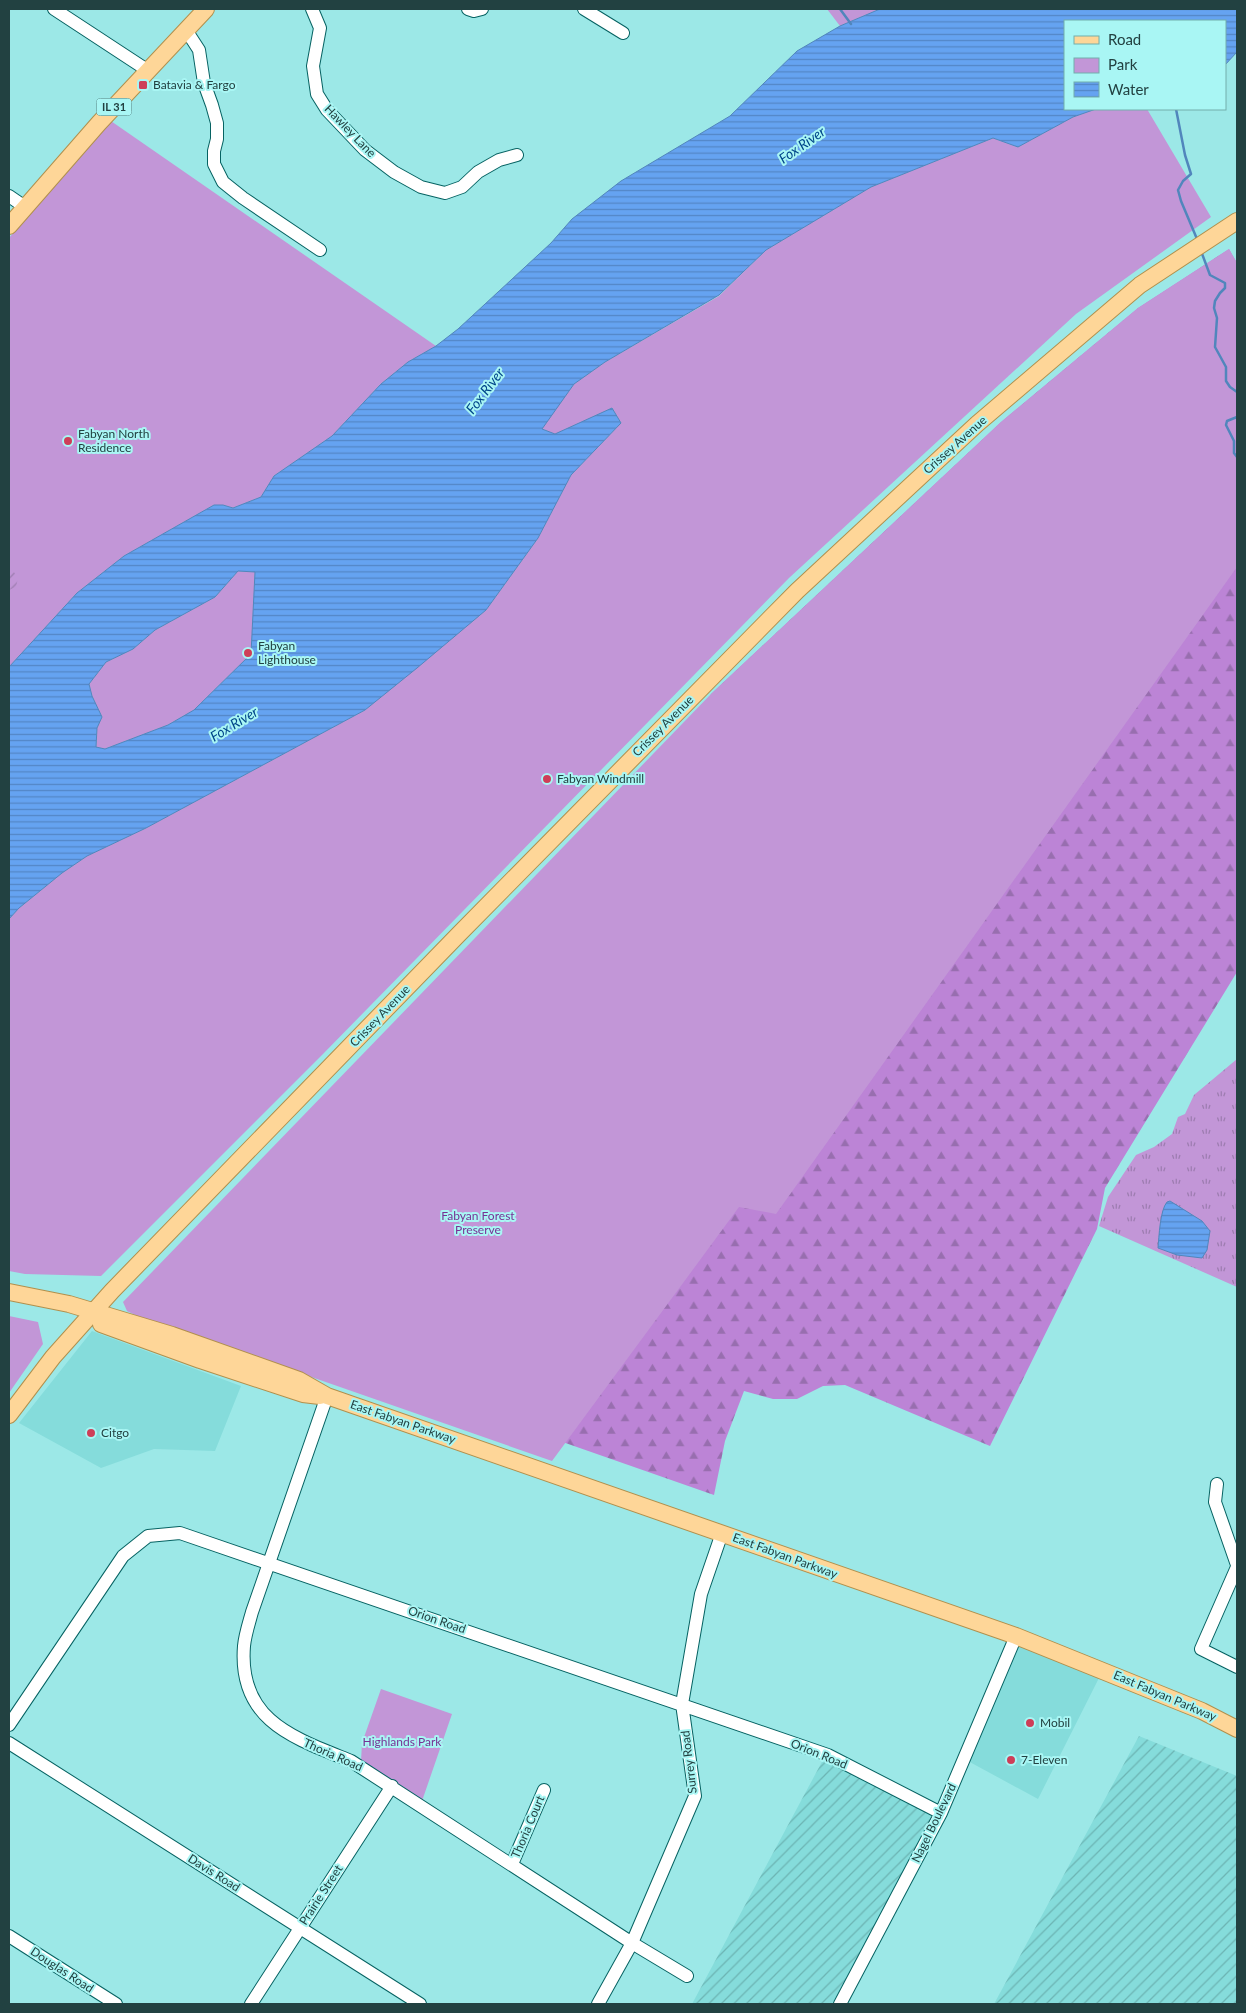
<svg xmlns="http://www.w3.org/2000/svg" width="1246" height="2013" font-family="Lato,sans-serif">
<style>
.built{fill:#85dcdb}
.industrial{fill:url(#industrial-furrows)}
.grass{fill:url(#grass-tufts)}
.forest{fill:url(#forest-firs)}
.park{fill:#c296d7}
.garden{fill:url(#garden-furrows)}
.water{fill:url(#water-rules);stroke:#5186bc;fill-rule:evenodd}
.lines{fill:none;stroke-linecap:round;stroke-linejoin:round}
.stream{stroke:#5186bc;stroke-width:2.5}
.minor-casing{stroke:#066262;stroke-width:14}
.major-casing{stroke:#b1904d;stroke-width:18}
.minor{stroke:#fff;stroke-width:12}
.major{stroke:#fed698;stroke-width:16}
.poi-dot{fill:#ce3e58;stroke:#a9f6f4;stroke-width:2}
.labels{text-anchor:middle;stroke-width:4;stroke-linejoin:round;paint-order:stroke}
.shield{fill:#a9f6f4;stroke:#4a7777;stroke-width:1}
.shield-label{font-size:11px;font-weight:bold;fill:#224141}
.poi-label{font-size:12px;fill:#224141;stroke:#a9f6f4;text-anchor:start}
.street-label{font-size:12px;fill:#224141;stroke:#a9f6f4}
.park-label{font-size:12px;fill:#773294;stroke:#a9f6f4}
.water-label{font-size:14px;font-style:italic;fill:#00468a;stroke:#a9f6f4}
</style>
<defs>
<pattern id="industrial-furrows" width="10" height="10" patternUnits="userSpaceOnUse" patternTransform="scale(1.25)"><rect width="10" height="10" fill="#85dcdb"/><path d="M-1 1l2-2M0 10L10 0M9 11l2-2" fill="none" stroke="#6cb4b3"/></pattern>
<pattern id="grass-tufts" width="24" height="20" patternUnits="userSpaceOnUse" patternTransform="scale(1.25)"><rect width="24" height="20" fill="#c296d7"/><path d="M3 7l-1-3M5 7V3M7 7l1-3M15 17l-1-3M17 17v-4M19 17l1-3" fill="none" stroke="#9d7cb0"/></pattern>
<pattern id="forest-firs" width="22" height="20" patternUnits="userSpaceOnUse" patternTransform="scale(1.25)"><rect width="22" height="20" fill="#bc84d6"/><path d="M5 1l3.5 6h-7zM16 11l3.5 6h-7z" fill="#986eaf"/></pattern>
<pattern id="garden-furrows" width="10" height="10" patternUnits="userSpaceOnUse" patternTransform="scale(1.25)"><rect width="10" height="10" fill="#c296d7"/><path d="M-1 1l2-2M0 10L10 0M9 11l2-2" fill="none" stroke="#9d7cb0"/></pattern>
<pattern id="water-rules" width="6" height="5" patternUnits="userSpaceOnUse" patternTransform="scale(1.25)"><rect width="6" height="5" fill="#65a3f1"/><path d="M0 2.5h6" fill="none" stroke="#5386c5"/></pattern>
</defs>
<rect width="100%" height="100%" fill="#9ce8e7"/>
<path class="built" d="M 92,1331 L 241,1386 L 215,1451 L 154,1449 L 101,1468 L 19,1423 Z
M 1018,1639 L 1102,1672 L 1038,1799 L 966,1760 Z"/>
<path class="industrial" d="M 1139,1736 L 1237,1776 L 1237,2004 L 994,2004 Z
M 824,1758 L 936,1815 L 832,2004 L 692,2004 Z"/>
<path class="grass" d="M 1237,1059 L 1237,1287 L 1099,1226 L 1108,1197 L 1136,1155 L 1154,1147 L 1172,1134 L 1178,1117 L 1185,1114 L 1194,1095 Z"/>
<path class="forest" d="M 1229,249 L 1237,263 L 1237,972 L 1105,1188 L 1097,1229 L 990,1446 L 845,1385 L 823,1386 L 797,1399 L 773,1399 L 744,1391 L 725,1441 L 714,1495 L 534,1432 L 711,694 L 1001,422 L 1138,308 Z"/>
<path class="park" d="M 827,9 L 880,9 L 840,26 Z
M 1096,109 L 1147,109 L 1211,217 L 1076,314 L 789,578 L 323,1054 L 101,1276 L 25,1274 L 9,1271 L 9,919 L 19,908 L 62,873 L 87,856 L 146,828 L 365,710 L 486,610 L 538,538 L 571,475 L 621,423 L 612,408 L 555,435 L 541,428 L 574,384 L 605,362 L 719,296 L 766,250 L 871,187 L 993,138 L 1018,147 L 1073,117 Z
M 108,119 L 436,346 L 408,362 L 381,384 L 332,436 L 274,476 L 261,497 L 233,508 L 223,505 L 214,505 L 124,556 L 77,593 L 9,667 L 9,238 Z
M 1229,249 L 1237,263 L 1237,567 L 776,1214 L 739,1207 L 552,1461 L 139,1317 L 127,1311 L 123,1302 L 711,694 L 1001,422 L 1138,308 Z
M 238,571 L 255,572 L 251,654 L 194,710 L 168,725 L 105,749 L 96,747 L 97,728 L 102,717 L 92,696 L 89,684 L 106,662 L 133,649 L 155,630 L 215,597 Z
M 9,1316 L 38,1322 L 43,1344 L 9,1393 Z
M 381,1689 L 452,1714 L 422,1801 L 361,1761 L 362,1743 Z"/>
<path class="garden" d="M 9,565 L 18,578 L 16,587 L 9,590 Z"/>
<path class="water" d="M 880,9 L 1237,9 L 1237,52 L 1225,65 L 1225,21 L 1065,21 L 1065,109 L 1096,109 L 1073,117 L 1018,147 L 993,138 L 871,187 L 766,250 L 719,295 L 605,362 L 574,384 L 542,429 L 555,434 L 612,408 L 621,423 L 571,475 L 538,538 L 486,610 L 417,668 L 365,710 L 146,828 L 87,856 L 62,873 L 19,908 L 9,919 L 9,667 L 77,593 L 124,556 L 214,505 L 223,505 L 233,508 L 261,497 L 274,476 L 332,436 L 381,384 L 408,362 L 436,346 L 458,329 L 551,243 L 572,219 L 621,181 L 730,116 L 797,51 L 840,26 ZM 238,571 L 255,572 L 251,654 L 194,710 L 168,725 L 105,749 L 96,747 L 97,728 L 102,717 L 92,696 L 89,684 L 106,662 L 133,649 L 155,630 L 215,597 Z
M 1170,1201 L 1202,1221 L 1210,1231 L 1207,1250 L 1202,1258 L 1177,1255 L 1158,1248 C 1159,1237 1160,1210 1167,1202 Z"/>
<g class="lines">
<path class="stream" d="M 840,9 L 851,24
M 1176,109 L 1185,155 L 1191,174 L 1183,181 L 1178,190 L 1181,201 L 1197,239
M 1201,251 L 1210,275 L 1225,283 L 1225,288 L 1220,293 L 1215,301 L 1214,308 L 1217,318 L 1215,347 L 1226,367 L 1226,381 L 1230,387 L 1237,392
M 1237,417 L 1227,421 L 1226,425 L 1234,441 L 1234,453 L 1237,457"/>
<g class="minor-casing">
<path id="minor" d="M 54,9 L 147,70
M 312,9 L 320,28 L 313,66 L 317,94 L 327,110 L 365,150 L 394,172 L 421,187 L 445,193 L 462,187 L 478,172 L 499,160 L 517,155
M 468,9 L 474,11 L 482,9
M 584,9 L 623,33
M 186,30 L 199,50 L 204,83 L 212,105 L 217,123 L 217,139 L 214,151 L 214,164 L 223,182 L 243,198 L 320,250
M 9,196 L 25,207
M 327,1396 L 252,1612 C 249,1623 245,1635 244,1646 C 238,1721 294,1738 351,1761 L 632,1943 L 687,1976
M 1217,1484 L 1215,1502 L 1237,1565
M 1237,1567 L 1201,1649 L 1237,1667
M 9,1725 L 123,1556 L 148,1536 L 180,1533 L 828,1755 L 941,1813
M 9,1743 L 420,2004
M 512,1864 L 544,1790
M 9,1936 L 116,2004
M 251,2004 L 392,1786
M 598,2004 L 632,1943 L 695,1796 L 682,1704 L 701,1594 L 722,1533
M 840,2004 L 941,1813 L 1016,1636"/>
</g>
<g class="major-casing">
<path id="major" d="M 9,226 L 99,123 L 206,9
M 9,1292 L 69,1304 L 172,1335 L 299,1380 L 327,1396 L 1016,1636 L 1202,1711 L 1237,1729
M 101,1324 L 200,1360 L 303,1394 L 320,1396
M 9,1415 L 53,1357 L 112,1291 L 459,934 L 797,591 L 977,424 L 1140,285 L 1237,221"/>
</g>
<use href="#minor" class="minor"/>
<use href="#major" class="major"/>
</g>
<g class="poi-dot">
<rect x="138" y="80" width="10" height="10" rx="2.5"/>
<circle cx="68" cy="441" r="5"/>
<circle cx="248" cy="653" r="5"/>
<circle cx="547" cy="779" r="5"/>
<circle cx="91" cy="1433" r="5"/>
<circle cx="1030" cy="1723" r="5"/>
<circle cx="1011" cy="1760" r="5"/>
</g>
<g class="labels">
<rect class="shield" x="96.5" y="98.5" width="35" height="17" rx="4"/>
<g class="shield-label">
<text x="114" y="111">IL 31</text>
</g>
<g class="poi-label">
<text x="153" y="89">Batavia &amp; Fargo</text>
<text x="78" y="438">Fabyan North<tspan x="78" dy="14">Residence</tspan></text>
<text x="258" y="650">Fabyan<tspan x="258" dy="14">Lighthouse</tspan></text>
<text x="557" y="783">Fabyan Windmill</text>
<text x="101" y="1437">Citgo</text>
<text x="1040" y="1727">Mobil</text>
<text x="1021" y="1764">7-Eleven</text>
</g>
<g class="street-label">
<text transform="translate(350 131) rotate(46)" y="4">Hawley Lane</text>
<text transform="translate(955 445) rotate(-42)" y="4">Crissey Avenue</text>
<text transform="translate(663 726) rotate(-45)" y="4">Crissey Avenue</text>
<text transform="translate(380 1016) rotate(-46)" y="4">Crissey Avenue</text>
<text transform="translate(403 1422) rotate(19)" y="4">East Fabyan Parkway</text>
<text transform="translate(785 1556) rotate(20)" y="4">East Fabyan Parkway</text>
<text transform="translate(437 1620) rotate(19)" y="4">Orion Road</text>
<text transform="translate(1165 1696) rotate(23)" y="4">East Fabyan Parkway</text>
<text transform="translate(819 1754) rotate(22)" y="4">Orion Road</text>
<text transform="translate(333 1755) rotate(24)" y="4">Thoria Road</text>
<text transform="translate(689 1762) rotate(-97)" y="4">Surrey Road</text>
<text transform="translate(934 1823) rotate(-64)" y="4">Nagel Boulevard</text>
<text transform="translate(528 1827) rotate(-67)" y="4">Thoria Court</text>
<text transform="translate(214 1873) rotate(32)" y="4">Davis Road</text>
<text transform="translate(321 1895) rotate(-57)" y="4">Prairie Street</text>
<text transform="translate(62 1970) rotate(33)" y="4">Douglas Road</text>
</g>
<g class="park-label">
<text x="478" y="1220">Fabyan Forest<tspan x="478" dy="14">Preserve</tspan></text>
<text x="402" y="1746">Highlands Park</text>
</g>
<g class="water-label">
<text transform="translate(802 145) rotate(-35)" y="5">Fox River</text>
<text transform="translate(485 391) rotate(-53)" y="5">Fox River</text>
<text transform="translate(234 724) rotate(-31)" y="5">Fox River</text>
</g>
</g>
<rect width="1246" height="2013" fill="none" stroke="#224141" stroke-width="20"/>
<rect x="1064" y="20" width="162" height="90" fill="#a9f6f4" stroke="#73aeac"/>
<rect x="1074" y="36" width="25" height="8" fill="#fed698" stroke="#73aeac"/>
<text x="1108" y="45" font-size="15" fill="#224141">Road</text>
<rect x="1074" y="58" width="25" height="15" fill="#c296d7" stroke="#73aeac"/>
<text x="1108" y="70" font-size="15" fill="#224141">Park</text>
<rect x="1074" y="82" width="25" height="15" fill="url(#water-rules)" stroke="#73aeac"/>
<text x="1108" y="95" font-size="15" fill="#224141">Water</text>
</svg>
